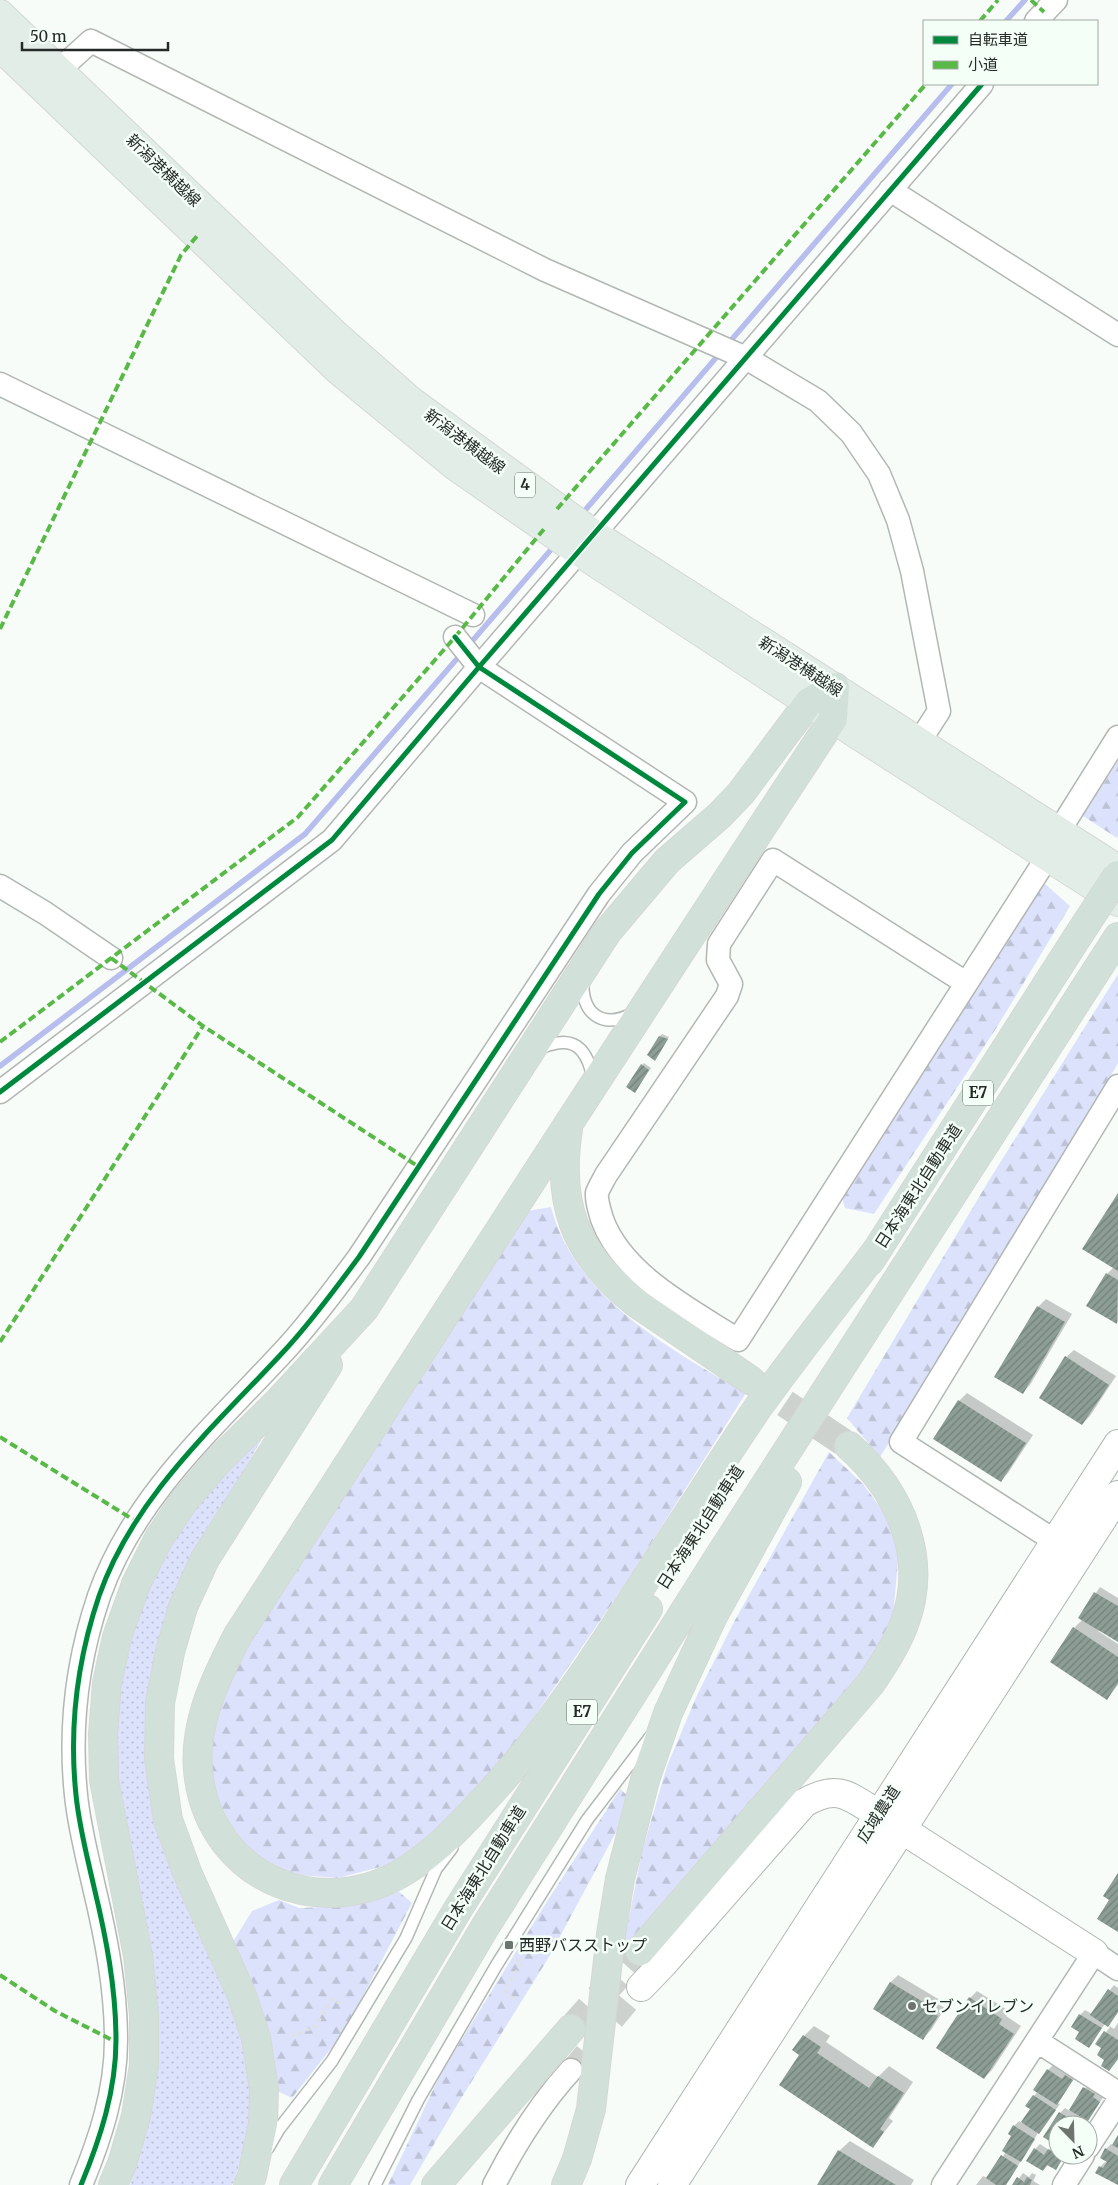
<svg xmlns="http://www.w3.org/2000/svg" width="1118" height="2185" font-family="Merriweather,'Noto Sans JP',serif">
<style>
.grass{fill:url(#grass-dots)}
.forest{fill:url(#forest-firs)}
.shadow{fill:#0003}
.lines{fill:none;stroke-linecap:round;stroke-linejoin:round}
.stream{stroke:#b7bdec;stroke-width:5.5}
.building{fill:url(#building-hatch)}
.minor-tunnel{stroke:#cdd2cf;stroke-width:22;stroke-dasharray:22 11;stroke-linecap:butt}
.motorway-tunnel{stroke:#cdd2cf;stroke-width:28;stroke-dasharray:28 14;stroke-linecap:butt}
.service-casing{stroke:#b2b7b4;stroke-width:14}
.minor-casing{stroke:#b2b7b4;stroke-width:25}
.tertiary-casing{stroke:#b2b7b4;stroke-width:30}
.primary-casing{stroke:#d4d8d6;stroke-width:30}
.motorway-casing{stroke:#d4d8d6;stroke-width:30}
.path{stroke:#e0e2e1;stroke-width:3;stroke-dasharray:4 4;stroke-linecap:butt}
.service{stroke:#fefffe;stroke-width:11}
.minor{stroke:#fefffe;stroke-width:22}
.tertiary{stroke:#fefffe;stroke-width:28}
.primary{stroke:#e3ede8;stroke-width:28}
.motorway{stroke:#d1e1d9;stroke-width:28}
.motorway-bridge-casing{stroke:#d4d8d6;stroke-width:30;stroke-linecap:butt}
.motorway-bridge{stroke:#d1e1d9;stroke-width:28}
.quiet{stroke:#58b947;stroke-width:4;stroke-dasharray:8 4;stroke-linecap:butt}
.cycleway-casing{stroke:#f4fff8;stroke-width:8}
.cycleway{stroke:#00873e;stroke-width:5}
.poi-dot{fill:#6e7470;stroke:#f4fff8;stroke-width:2}
.labels{text-anchor:middle;stroke-width:5;stroke-linejoin:round;paint-order:stroke}
.shield{fill:#f4fff8;stroke:#626a66;stroke-width:1}
.shield-label{font-size:15px;font-weight:bold;fill:#242a27}
.street-label{font-size:16px;fill:#242a27;stroke:#f4fff8}
.poi-label{font-size:16px;fill:#242a27;stroke:#f4fff8;text-anchor:start}
</style>
<defs>
<pattern id="grass-dots" width="8" height="8" patternUnits="userSpaceOnUse" patternTransform="scale(1.25)"><rect width="8" height="8" fill="#dce2fb"/><path d="M2 2h.1M6 6h.1" fill="none" stroke="#bdc2d7" stroke-width="1.8" stroke-linecap="round"/></pattern>
<pattern id="forest-firs" width="22" height="20" patternUnits="userSpaceOnUse" patternTransform="scale(1.25)"><rect width="22" height="20" fill="#dce2fb"/><path d="M5 1l3.5 6h-7zM16 11l3.5 6h-7z" fill="#bdc2d7"/></pattern>
<pattern id="building-hatch" width="6" height="6" patternUnits="userSpaceOnUse" patternTransform="scale(1.25)"><rect width="6" height="6" fill="#8d9e96"/><path d="M-1 1l2-2M0 6l6-6M5 7l2-2" fill="none" stroke="#73817a"/></pattern>
</defs>
<rect width="100%" height="100%" fill="#f7fcf9"/>
<path class="grass" d="M 265,1433 L 232,1492 L 148,1733 L 246,2037 L 254,2106 L 237,2173 L 232,2185 L 130,2185 L 151,2115 L 159,2054 L 147,1966 L 125,1854 L 112,1724 L 127,1642 L 152,1567 L 217,1475 Z"/>
<path class="forest" d="M 1118,761 L 1118,836 L 1117,838 L 1083,816 Z
M 1045,884 L 1070,906 L 997,1027 L 874,1214 L 845,1208 L 840,1190 L 1013,922 Z
M 1118,974 L 1118,1063 L 1045,1194 L 880,1457 L 847,1418 L 988,1182 Z
M 551,1207 C 574,1297 671,1350 746,1393 L 626,1583 L 528,1726 L 478,1789 L 429,1838 L 388,1865 L 338,1878 L 297,1875 L 268,1866 L 234,1835 L 215,1792 L 209,1754 L 223,1695 L 249,1643 L 294,1569 L 527,1211 Z
M 829,1452 L 863,1484 L 891,1522 L 899,1550 L 893,1616 L 867,1671 L 661,1911 L 623,1947 L 642,1852 L 667,1766 L 698,1693 L 734,1622 Z
M 620,1789 L 629,1797 L 623,1819 L 549,1957 L 457,2105 L 410,2185 L 388,2185 L 441,2073 L 546,1903 Z
M 396,1889 L 412,1903 L 344,2032 L 292,2098 L 271,2088 L 233,1942 L 252,1911 L 279,1900 L 299,1908 L 352,1906 Z"/>
<path class="shadow" d="M 662,1034 L 669,1037 L 657,1057 L 660,1036 Z
M 644,1063 L 651,1068 L 637,1089 L 642,1065 Z
M 1118,1195 L 1118,1321 L 1117,1323 L 1107,1274 L 1114,1267 Z
M 1046,1299 L 1072,1314 L 1030,1385 L 1022,1393 L 1038,1307 Z
M 1074,1350 L 1116,1376 L 1090,1416 L 1082,1424 L 1066,1357 Z
M 967,1393 L 1033,1435 L 1008,1473 L 1001,1480 L 935,1438 L 959,1401 Z
M 1100,1587 L 1118,1598 L 1118,1640 L 1099,1629 L 1098,1631 L 1118,1644 L 1118,1685 L 1107,1698 L 1074,1628 L 1083,1619 L 1080,1617 Z
M 898,1975 L 940,2000 L 938,2004 L 945,2008 L 931,2030 L 923,2038 L 874,2008 L 891,1982 Z
M 1114,1985 L 1118,1988 L 1118,2013 L 1108,2025 L 1114,2029 L 1118,2023 L 1118,2059 L 1109,2070 L 1103,2048 L 1097,2044 L 1110,2027 L 1105,2024 L 1089,2046 L 1080,2031 L 1080,2015 L 1085,2010 L 1092,2014 Z
M 977,1991 L 1009,2011 L 1006,2016 L 1021,2026 L 992,2070 L 984,2078 L 970,1998 Z
M 814,2026 L 830,2036 L 826,2042 L 878,2077 L 889,2066 L 913,2082 L 889,2118 L 893,2121 L 873,2146 L 801,2055 L 804,2036 Z
M 1053,2065 L 1067,2074 L 1071,2071 L 1077,2075 L 1057,2103 L 1060,2104 L 1038,2133 L 1006,2185 L 996,2183 L 995,2185 L 976,2185 L 983,2176 L 987,2178 L 1006,2152 L 1013,2136 L 1014,2126 L 1019,2121 L 1022,2123 L 1031,2109 L 1034,2096 L 1038,2091 L 1048,2070 Z
M 1089,2083 L 1104,2096 L 1088,2120 L 1083,2117 L 1079,2125 L 1058,2125 L 1058,2155 L 1065,2155 L 1056,2168 L 1049,2164 L 1043,2170 L 1035,2149 L 1040,2144 L 1049,2150 L 1055,2143 L 1045,2137 L 1060,2113 L 1065,2108 L 1070,2111 Z
M 1118,2137 L 1118,2184 L 1100,2167 L 1105,2162 L 1112,2165 L 1106,2149 L 1111,2144 L 1113,2145 Z
M 850,2141 L 914,2180 L 911,2185 L 818,2185 L 839,2151 Z
M 1023,2173 L 1029,2177 L 1032,2173 L 1036,2175 L 1033,2181 L 1040,2185 L 1014,2185 Z"/>
<g class="lines">
<path class="stream" d="M 1006,21 L 1025,0
M 727,345 L 952,84
M 581,515 L 721,352
M 468,646 L 555,545
M 0,1066 L 305,834 L 462,653"/>
</g>
<path class="building" d="M 659,1036 L 668,1039 L 655,1061 L 647,1055 Z
M 641,1064 L 649,1070 L 635,1093 L 626,1087 Z
M 1118,1193 L 1118,1271 L 1082,1249 Z
M 1106,1273 L 1118,1280 L 1117,1324 L 1086,1306 Z
M 1037,1306 L 1065,1322 L 1023,1394 L 994,1377 Z
M 1065,1356 L 1109,1385 L 1082,1425 L 1039,1398 Z
M 958,1400 L 1026,1443 L 1001,1482 L 933,1439 Z
M 1094,1592 L 1118,1606 L 1118,1642 L 1078,1618 Z
M 1073,1627 L 1118,1657 L 1118,1683 L 1107,1700 L 1050,1662 Z
M 1118,1873 L 1118,1932 L 1097,1919 L 1109,1900 L 1103,1896 Z
M 890,1982 L 933,2008 L 931,2012 L 938,2016 L 923,2040 L 873,2009 Z
M 1108,1989 L 1118,1996 L 1118,2012 L 1108,2027 L 1090,2015 Z
M 969,1997 L 1002,2019 L 999,2024 L 1014,2034 L 984,2079 L 936,2048 Z
M 1079,2014 L 1102,2028 L 1089,2048 L 1075,2039 L 1079,2032 L 1071,2027 Z
M 1104,2031 L 1118,2040 L 1118,2059 L 1109,2071 L 1101,2066 L 1104,2060 L 1097,2055 L 1101,2048 L 1095,2044 Z
M 803,2035 L 821,2047 L 817,2053 L 869,2088 L 878,2076 L 904,2093 L 880,2129 L 884,2132 L 873,2148 L 779,2085 L 799,2055 L 792,2050 Z
M 1047,2069 L 1062,2079 L 1065,2075 L 1073,2080 L 1057,2105 L 1033,2090 Z
M 1083,2087 L 1095,2094 L 1093,2097 L 1100,2102 L 1088,2121 L 1069,2110 Z
M 1033,2095 L 1056,2110 L 1039,2134 L 1021,2122 L 1030,2109 L 1025,2106 Z
M 1059,2112 L 1080,2125 L 1058,2125 L 1058,2146 L 1043,2137 Z
M 1013,2125 L 1035,2139 L 1021,2162 L 1002,2151 L 1011,2136 L 1008,2134 Z
M 1118,2135 L 1118,2148 L 1112,2145 Z
M 1034,2148 L 1044,2155 L 1048,2149 L 1063,2158 L 1056,2170 L 1047,2165 L 1043,2171 L 1026,2161 Z
M 1105,2148 L 1118,2156 L 1118,2185 L 1095,2173 L 1099,2166 L 1103,2168 L 1107,2162 L 1100,2158 Z
M 838,2150 L 896,2185 L 817,2185 Z
M 1001,2155 L 1018,2166 L 1006,2185 L 996,2185 L 986,2178 Z
M 1017,2177 L 1024,2182 L 1027,2177 L 1032,2180 L 1030,2185 L 1012,2185 Z"/>
<g class="lines">
<path class="minor-tunnel" d="M 571,2070 L 641,1987"/>
<path class="motorway-tunnel" d="M 750,1380 L 849,1446
M 571,2029 L 640,1951"/>
<g class="service-casing">
<path id="service" d="M 583,979 C 581,1014 602,1030 634,1013
M 538,1050 C 543,1046 547,1045 553,1044 C 579,1037 589,1056 593,1079
M 268,2148 L 279,2129 L 332,2061 L 406,1938 L 436,1869 L 452,1848
M 375,2185 L 418,2100 L 496,1966 L 587,1820 L 651,1736"/>
</g>
<g class="minor-casing">
<path id="minor" d="M 1036,21 L 1056,0
M 59,70 L 91,41 L 545,270 L 746,358 L 818,401 L 851,433 L 879,474 L 898,520 L 912,571 L 939,711 L 919,742
M 890,190 L 1118,335
M 0,384 L 473,615
M 1059,831 L 1118,737
M 0,886 L 45,913 L 111,958
M 966,983 L 773,860 L 719,944 L 718,960 L 731,984 L 727,996 L 606,1175 C 603,1181 599,1187 597,1193 C 596,1200 600,1212 602,1219 C 622,1275 691,1310 738,1340 L 1048,856
M 0,1092 L 332,840 L 479,667 L 982,84
M 1069,1550 L 901,1442 L 1118,1086
M 1037,2041 L 1118,2093
M 1088,2147 L 1118,2101
M 81,2185 C 100,2139 116,2091 116,2040 C 116,1988 106,1937 94,1887 C 87,1856 79,1826 76,1795 C 69,1728 77,1661 99,1596 C 134,1496 215,1426 285,1350 C 312,1321 335,1289 359,1257 L 599,894 L 632,853 L 685,802 L 479,667 L 455,637
M 494,2185 C 515,2144 540,2104 571,2070
M 943,2185 L 1094,1953 L 1118,1969
M 1064,2185 L 1083,2155"/>
</g>
<g class="tertiary-casing">
<path id="tertiary" d="M 641,1987 L 663,1964 L 804,1803 C 838,1783 849,1796 878,1814 L 1094,1953
M 640,2185 L 1118,1444
M 672,2185 L 1118,1495"/>
</g>
<g class="primary-casing">
<path id="primary" d="M 0,14 L 336,335 L 411,401 L 594,534 L 1118,869
M 0,47 L 339,371 L 455,466 L 579,552 L 833,719 L 1118,902"/>
</g>
<g class="motorway-casing">
<path id="motorway" d="M 568,1130 C 556,1205 576,1255 635,1302 L 750,1380
M 870,1261 L 1076,939
M 640,1951 L 871,1683 C 883,1665 895,1647 903,1627 C 930,1560 901,1492 849,1446
M 113,2185 L 122,2164 L 136,2116 L 144,2065 L 144,2015 L 138,1956 L 104,1780 L 103,1734 L 107,1683 L 117,1637 L 136,1584 L 159,1538 L 184,1501 L 219,1460 L 278,1402 L 364,1309 L 607,932 L 667,861 L 720,815 L 741,793 L 809,702 L 835,687 L 833,719 C 632,1023 436,1329 238,1635 C 215,1679 191,1728 199,1779 C 214,1880 323,1924 408,1869 C 435,1852 458,1828 480,1804 C 564,1716 625,1609 692,1508 C 714,1474 736,1439 759,1406 C 798,1352 840,1299 880,1246
M 248,2185 L 252,2176 L 263,2124 L 264,2089 L 256,2038 L 241,1993 L 187,1872 L 168,1820 L 159,1759 L 160,1703 L 170,1652 L 183,1607 L 205,1559 L 328,1365
M 294,2185 L 458,1909 L 648,1609
M 333,2185 L 485,1927 L 715,1563 L 1118,937
M 436,2185 L 571,2029
M 566,2185 L 577,2159 L 591,2109 L 611,1934 L 620,1879 L 645,1780 L 668,1713 L 713,1616 L 787,1482"/>
</g>
<path class="path" d="M 516,1959 L 522,1963 L 504,1990 L 516,2001
M 291,2036 L 315,2027 L 332,1999 L 344,2006"/>
<use href="#service" class="service"/>
<use href="#minor" class="minor"/>
<use href="#tertiary" class="tertiary"/>
<use href="#primary" class="primary"/>
<use href="#motorway" class="motorway"/>
<g class="motorway-bridge-casing">
<path id="motorway-bridge" d="M 1076,939 L 1118,875"/>
</g>
<use href="#motorway-bridge" class="motorway-bridge"/>
<path class="quiet" d="M 1031,0 L 1044,12
M 980,21 L 998,0
M 557,509 L 926,84
M 0,629 L 181,255 L 197,236
M 111,958 L 203,1026 L 419,1167
M 0,1042 L 298,817 L 455,637 L 544,529
M 0,1342 L 203,1026
M 0,1437 L 137,1522
M 0,1975 L 55,2011 L 116,2042"/>
<g class="cycleway-casing">
<path id="cycleway" d="M 0,1092 L 332,840 L 479,667 L 982,84
M 81,2185 C 100,2139 116,2091 116,2040 C 116,1988 106,1937 94,1887 C 87,1856 79,1826 76,1795 C 69,1728 77,1661 99,1596 C 134,1496 215,1426 285,1350 C 312,1321 335,1289 359,1257 L 599,894 L 632,853 L 685,802 L 479,667 L 455,637"/>
</g>
<use href="#cycleway" class="cycleway"/>
</g>
<g class="poi-dot">
<rect x="504" y="1940" width="10" height="10" rx="2.5"/>
<circle cx="912" cy="2006" r="5"/>
</g>
<g class="labels">
<g class="shield">
<rect x="515" y="472.5" width="20" height="25" rx="4"/>
<rect x="963" y="1080.5" width="30" height="25" rx="4"/>
<rect x="567" y="1699.5" width="30" height="25" rx="4"/>
</g>
<g class="shield-label">
<text x="525" y="490">4</text>
<text x="978" y="1098">E7</text>
<text x="582" y="1717">E7</text>
</g>
<g class="street-label">
<text transform="translate(164 170) rotate(44)" y="6">新潟港横越線</text>
<text transform="translate(465 441) rotate(37)" y="6">新潟港横越線</text>
<text transform="translate(801 666) rotate(33)" y="6">新潟港横越線</text>
<text transform="translate(918 1186) rotate(-57)" y="6">日本海東北自動車道</text>
<text transform="translate(700 1527) rotate(-57)" y="6">日本海東北自動車道</text>
<text transform="translate(878 1814) rotate(-57)" y="6">広域農道</text>
<text transform="translate(483 1868) rotate(-58)" y="6">日本海東北自動車道</text>
</g>
<g class="poi-label">
<text x="519" y="1951">西野バスストップ</text>
<text x="922" y="2012">セブンイレブン</text>
</g>
</g>
<rect x="923" y="20" width="175" height="65" fill="#f4fff8" stroke="#a1aaa4"/>
<rect x="933" y="36" width="25" height="8" fill="#00873e" stroke="#a1aaa4"/>
<text x="968" y="45" font-size="15" fill="#242a27">自転車道</text>
<rect x="933" y="61" width="25" height="8" fill="#58b947" stroke="#a1aaa4"/>
<text x="968" y="70" font-size="15" fill="#242a27">小道</text>
<g transform="translate(1073 2140) rotate(157)"><circle r="24" fill="#f4fff8" stroke="#a1aaa4"/>
<path d="M0-4L9 19L0 12L-9 19Z" fill="#6e7470"/>
<text y="-8" font-size="14" font-weight="bold" text-anchor="middle" fill="#242a27">N</text>
</g>
<path d="M22 42v8h146v-8" fill="none" stroke="#242a27" stroke-width="2.5"/>
<text x="30" y="42" font-size="15" fill="#242a27" stroke="#f4fff8" stroke-width="4" paint-order="stroke">50 m</text>
</svg>
